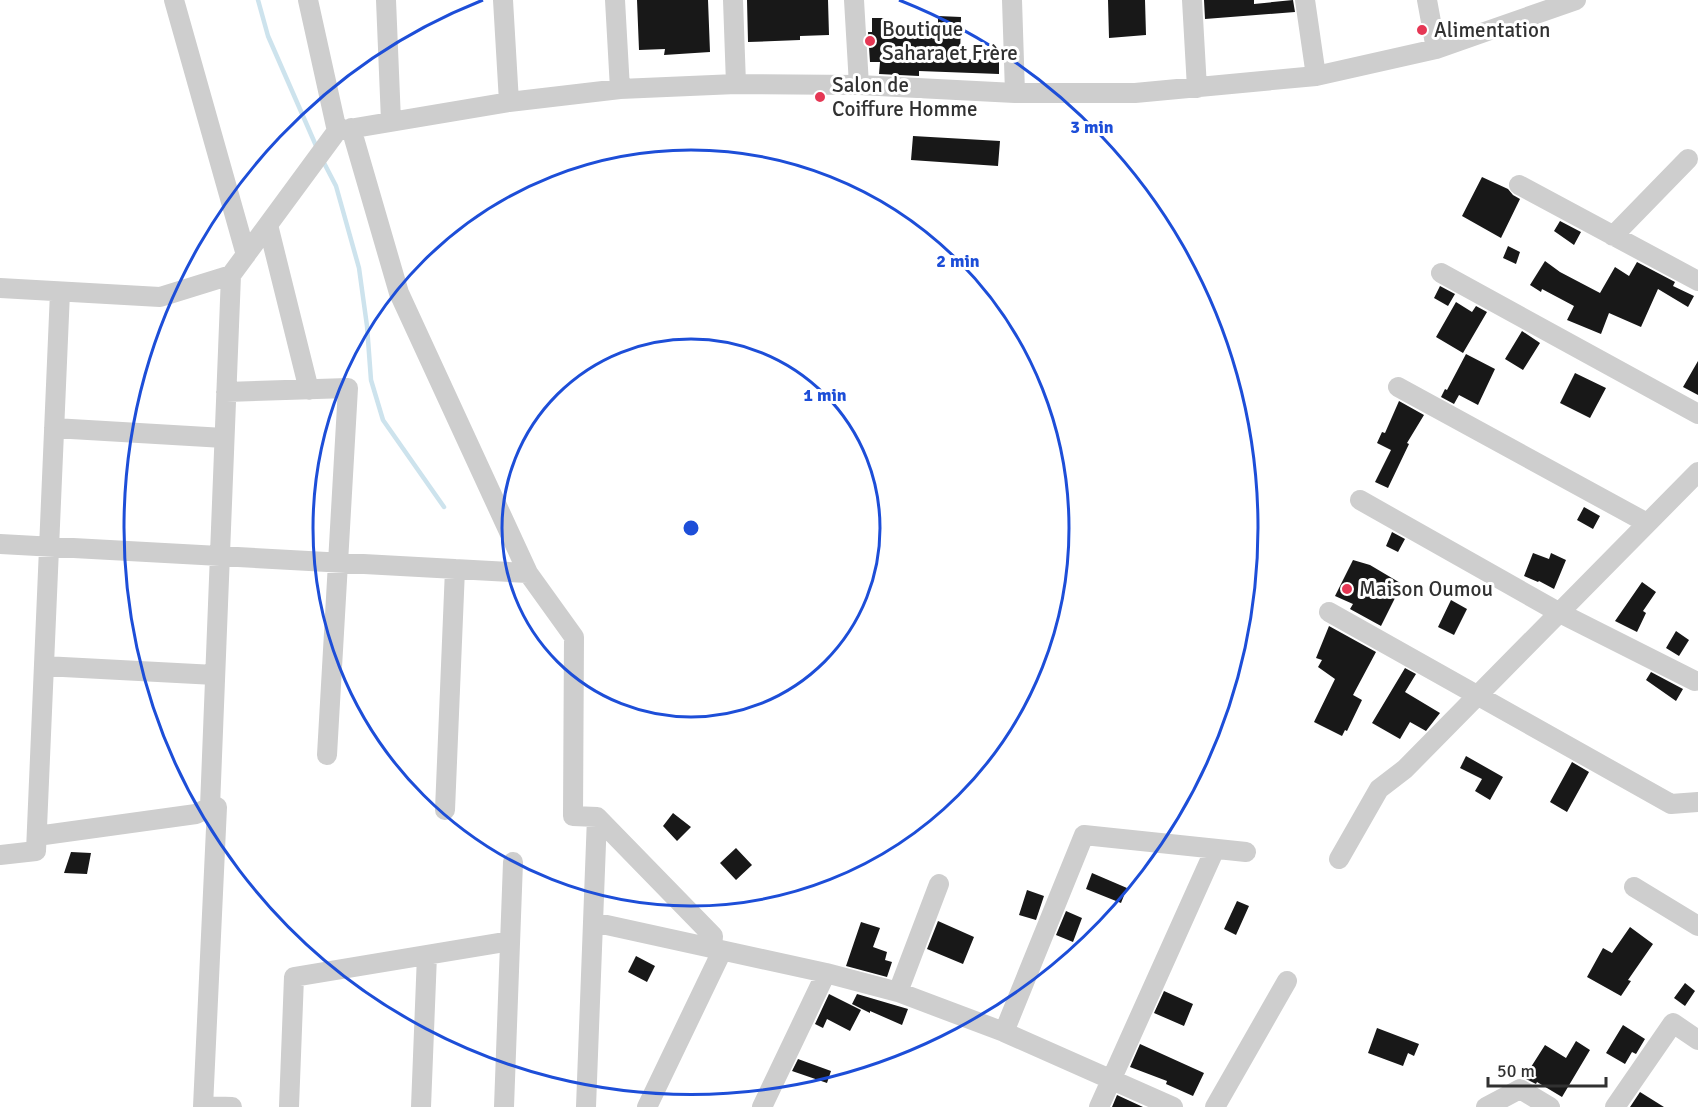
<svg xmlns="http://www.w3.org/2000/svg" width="1698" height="1107" font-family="Signika,sans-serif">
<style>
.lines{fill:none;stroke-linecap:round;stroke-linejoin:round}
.stream{stroke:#cde3ed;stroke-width:4.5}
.building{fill:#181818}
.minor{stroke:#cecece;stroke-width:20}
.ring{fill:none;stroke:#1d4ed8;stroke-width:3}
.poi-dot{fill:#e53754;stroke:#fff;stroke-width:2}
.labels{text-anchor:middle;stroke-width:6;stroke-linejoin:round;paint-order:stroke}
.poi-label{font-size:21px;fill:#313131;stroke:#fff;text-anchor:start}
.centre{fill:#1d4ed8;stroke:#fff;stroke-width:3}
.ring-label{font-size:18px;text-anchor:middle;font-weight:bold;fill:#1d4ed8;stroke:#fff;stroke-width:6;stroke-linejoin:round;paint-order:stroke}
</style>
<rect width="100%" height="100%" fill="#fff"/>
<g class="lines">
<path class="stream" d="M 258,0 L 268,36 L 317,148
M 323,161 L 336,186 L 359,268 L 367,326 L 371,380 L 383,420 L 444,507"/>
</g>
<path class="building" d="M 637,0 L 708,0 L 710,52 L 664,55 L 665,49 L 639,50 Z
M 747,0 L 828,0 L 829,35 L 800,36 L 800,40 L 748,42 Z
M 1108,0 L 1145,0 L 1146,35 L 1109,38 Z
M 1204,0 L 1254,0 L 1254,4 L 1293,0 L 1295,12 L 1205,19 Z
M 938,16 L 961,17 L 960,59 L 999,60 L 999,74 L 919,71 L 919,76 L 879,74 L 880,62 L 870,62 L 868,32 L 872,32 L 872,18 L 889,18 L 889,29 L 938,29 Z
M 913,136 L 1000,141 L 998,166 L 911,160 Z
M 1482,177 L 1508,189 L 1513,195 L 1520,199 L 1501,238 L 1462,216 Z
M 1560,221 L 1581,232 L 1574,245 L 1554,231 Z
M 1508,246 L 1520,252 L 1516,264 L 1503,258 Z
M 1545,261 L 1560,272 L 1600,293 L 1615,267 L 1629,276 L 1637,262 L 1675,282 L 1673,286 L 1694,296 L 1688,307 L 1658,289 L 1641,327 L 1609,313 L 1601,334 L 1567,320 L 1574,306 L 1542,289 L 1541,292 L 1530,285 Z
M 1440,286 L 1455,294 L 1448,306 L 1434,298 Z
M 1456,302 L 1472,312 L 1476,306 L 1487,312 L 1463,353 L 1436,337 Z
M 1522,331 L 1540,343 L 1523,370 L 1505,359 Z
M 1466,354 L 1495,369 L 1478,405 L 1459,395 L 1454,404 L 1441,397 L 1445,389 L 1447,390 Z
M 1698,361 L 1698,395 L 1683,387 Z
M 1575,373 L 1606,388 L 1590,418 L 1560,403 Z
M 1399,401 L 1424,415 L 1407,443 L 1409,444 L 1388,488 L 1375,482 L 1391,450 L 1377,443 L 1382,432 L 1385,433 Z
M 1584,507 L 1600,516 L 1593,529 L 1577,520 Z
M 1392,532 L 1405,539 L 1398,552 L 1386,546 Z
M 1533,553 L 1549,559 L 1551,553 L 1566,560 L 1554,589 L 1539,581 L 1538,582 L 1524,576 Z
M 1353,560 L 1370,565 L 1402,584 L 1381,626 L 1350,609 L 1353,604 L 1335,596 Z
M 1642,582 L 1656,592 L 1643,611 L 1646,613 L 1637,632 L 1615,621 Z
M 1451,600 L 1467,609 L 1454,635 L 1438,627 Z
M 1329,626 L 1376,652 L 1353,695 L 1362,700 L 1347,731 L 1345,730 L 1342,736 L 1314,722 L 1335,679 L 1318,667 L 1322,660 L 1316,658 Z
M 1676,631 L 1689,640 L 1679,656 L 1666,648 Z
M 1405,668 L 1416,674 L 1405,692 L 1440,713 L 1426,731 L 1410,722 L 1400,739 L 1372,723 Z
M 1651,672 L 1683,689 L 1676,701 L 1646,680 Z
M 1466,756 L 1503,777 L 1490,800 L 1475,791 L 1482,779 L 1460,768 Z
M 1572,762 L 1589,772 L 1567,812 L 1550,802 Z
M 673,813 L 691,827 L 677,841 L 663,826 Z
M 736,848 L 752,865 L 736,880 L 720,863 Z
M 71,852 L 91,853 L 87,874 L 64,873 Z
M 1092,873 L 1127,888 L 1121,903 L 1086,889 Z
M 1027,890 L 1044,896 L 1036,920 L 1019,915 Z
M 1237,901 L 1249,906 L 1236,935 L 1224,929 Z
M 1066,911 L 1082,918 L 1073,942 L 1056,935 Z
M 938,921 L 974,937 L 963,964 L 927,949 Z
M 861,922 L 880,928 L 873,947 L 887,952 L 885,960 L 892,962 L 887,977 L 846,966 Z
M 1630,927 L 1653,944 L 1628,980 L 1631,981 L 1621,996 L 1587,977 L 1603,948 L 1612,953 Z
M 636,956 L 655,966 L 647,982 L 628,972 Z
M 1685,983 L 1695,991 L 1685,1006 L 1674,998 Z
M 1164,991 L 1193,1004 L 1184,1026 L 1154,1013 Z
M 829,994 L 861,1010 L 850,1031 L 827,1019 L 823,1028 L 815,1024 Z
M 857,994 L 908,1009 L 902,1025 L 870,1011 L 870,1013 L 852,1004 Z
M 1623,1025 L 1645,1039 L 1636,1054 L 1632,1052 L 1625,1064 L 1606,1053 Z
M 1377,1028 L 1419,1044 L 1414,1056 L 1408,1053 L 1403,1066 L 1368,1053 Z
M 1576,1041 L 1590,1050 L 1562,1097 L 1537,1082 L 1536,1084 L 1524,1078 L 1545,1045 L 1566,1058 Z
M 1140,1044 L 1204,1073 L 1193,1096 L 1166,1084 L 1167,1081 L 1130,1067 Z
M 798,1059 L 831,1071 L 827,1083 L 792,1071 Z
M 1640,1092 L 1664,1107 L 1630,1107 Z
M 1117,1095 L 1143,1107 L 1112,1107 Z"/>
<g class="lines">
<path class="minor" d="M 174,0 L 246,255
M 308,0 L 337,131
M 386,0 L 391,121
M 503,0 L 509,102
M 615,0 L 620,89
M 733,0 L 736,84
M 854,0 L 859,85
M 1012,0 L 1015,93
M 1192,0 L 1197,88
M 1305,0 L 1316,76
M 1427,0 L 1436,49
M 351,128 L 399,293 L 528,573 L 574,637 L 573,816 L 597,817 L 713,936 L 712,948
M 1519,185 L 1698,281
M 268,225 L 309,390
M 1613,236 L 1688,159
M 1441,273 L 1698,414
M 0,288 L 160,297 L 231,275 L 337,131 L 509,102 L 620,89 L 736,84 L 859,85 L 1015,93 L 1135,93 L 1316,76 L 1436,49 L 1576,0
M 1398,387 L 1647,523
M 226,392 L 348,388 L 327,755
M 54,428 L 224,438
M 1360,500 L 1560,613 L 1695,681
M 0,544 L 528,573
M 1329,612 L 1671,804 L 1698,802
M 44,666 L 215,675
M 210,807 L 231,275
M 445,810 L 455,569
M 37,836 L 196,814 L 210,807 L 217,807 L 203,1107
M 0,855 L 36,851 L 60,292
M 1339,859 L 1379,789 L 1405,769 L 1698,472
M 1634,887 L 1698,926
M 593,922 L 826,973 L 898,992 L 1004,1032 L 1173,1107
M 898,992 L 939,884
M 1004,1032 L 1084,835 L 1246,852
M 203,1106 L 232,1107
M 289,1107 L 294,977 L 510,941
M 421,1107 L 427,955
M 504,1107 L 513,862
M 586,1107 L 597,817
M 647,1107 L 722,951
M 762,1107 L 826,973
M 1099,1107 L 1215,849
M 1215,1107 L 1287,981
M 1486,1107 L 1520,1089 L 1550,1107
M 1615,1107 L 1673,1023 L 1698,1040"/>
</g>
<g class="ring">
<circle cx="691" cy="528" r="189"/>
<circle cx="691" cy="528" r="378"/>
<path d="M899 0A567 567 0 1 1 483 0"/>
</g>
<g class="poi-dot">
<circle cx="1422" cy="30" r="6"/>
<circle cx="870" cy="41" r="6"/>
<circle cx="820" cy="97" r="6"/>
<circle cx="1347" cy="589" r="6"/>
</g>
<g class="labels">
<g class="poi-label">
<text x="882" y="36">Boutique<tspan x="882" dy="24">Sahara et Frère</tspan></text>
<text x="1434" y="37">Alimentation</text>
<text x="832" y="92">Salon de<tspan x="832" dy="24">Coiffure Homme</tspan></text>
<text x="1359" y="596">Maison Oumou</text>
</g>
</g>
<circle cx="691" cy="528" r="9" class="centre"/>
<g class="ring-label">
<text x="1092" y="133">3 min</text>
<text x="958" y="267">2 min</text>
<text x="825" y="401">1 min</text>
</g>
<path d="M1488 1077v9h118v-9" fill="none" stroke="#313131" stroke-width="3"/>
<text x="1497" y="1077" font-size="18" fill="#313131" stroke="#ffffff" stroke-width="4.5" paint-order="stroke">50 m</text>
</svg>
